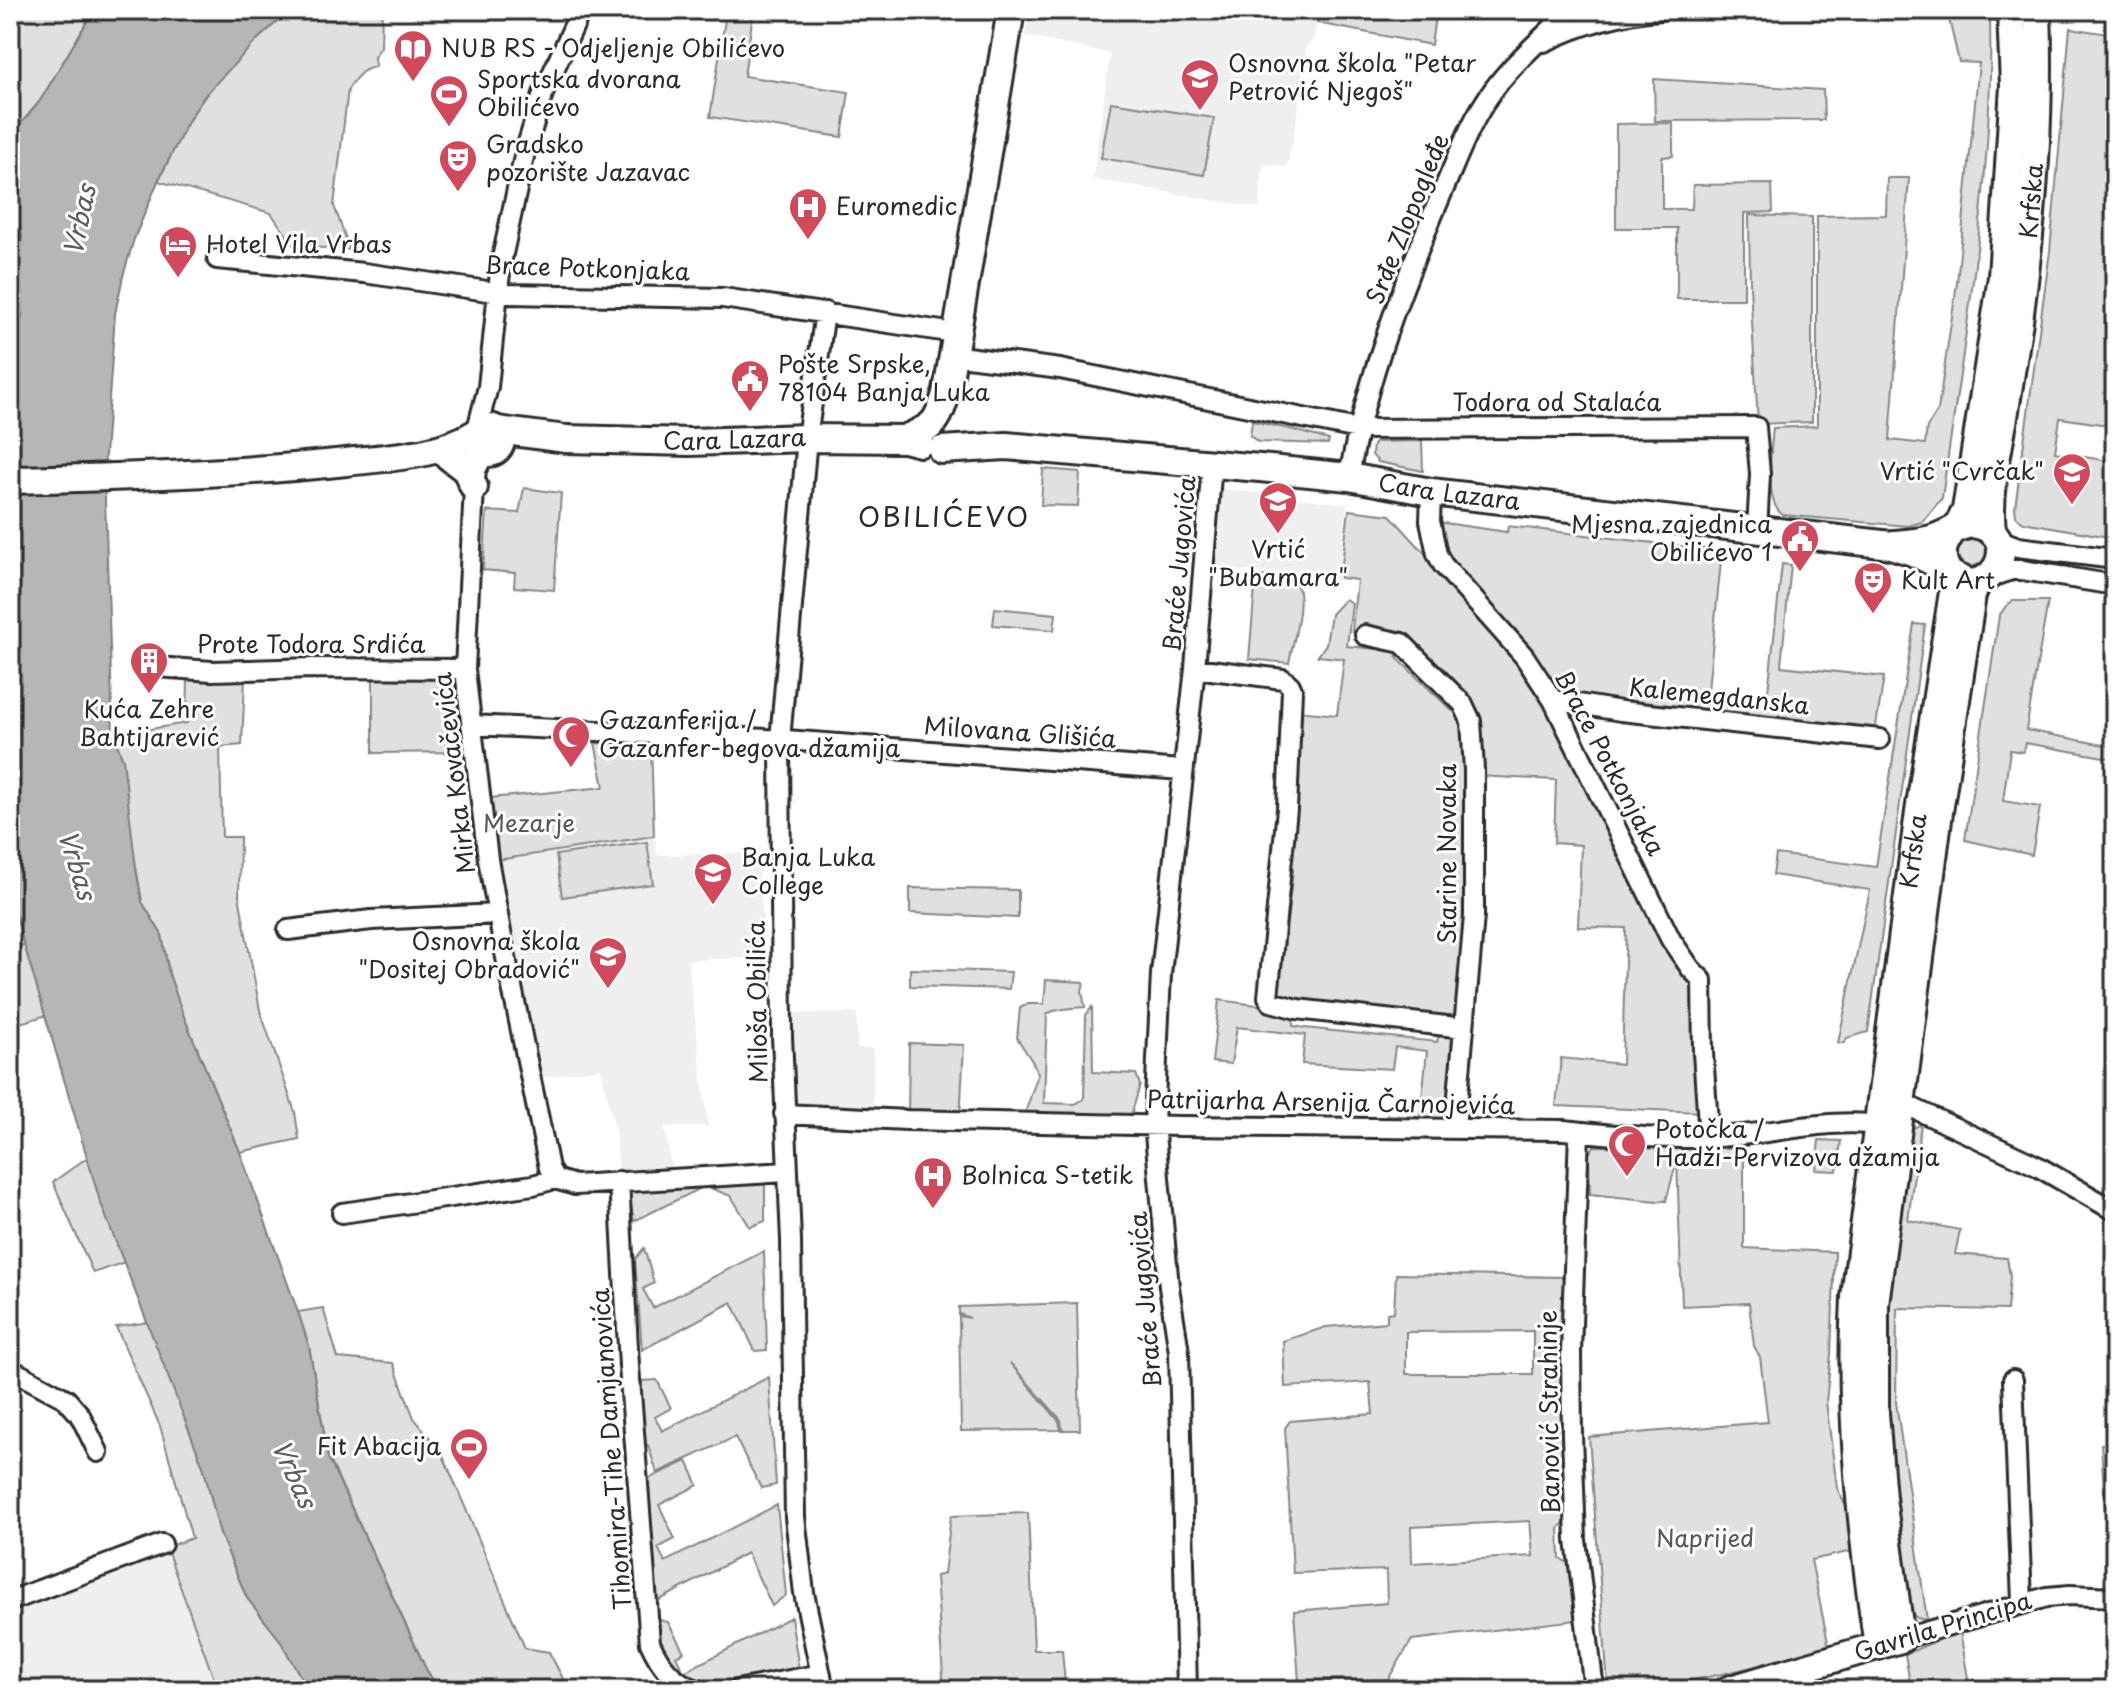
<svg xmlns="http://www.w3.org/2000/svg" width="2125" height="1700" font-family="'Playpen Sans',sans-serif">
<style>
.built{fill:#efefef}
.green{fill:#e0e0e0;stroke:#868686;stroke-width:2;fill-rule:evenodd}
.water{fill:#b6b6b6;stroke:#7e7e7e;stroke-width:2}
.lines{fill:none;stroke-linecap:round;stroke-linejoin:round}
.street-casing{stroke:#2b2b2b;stroke-width:24}
.secondary-casing{stroke:#2b2b2b;stroke-width:32}
.street{stroke:#fff;stroke-width:18}
.secondary{stroke:#fff;stroke-width:26}
.labels{text-anchor:middle;stroke-width:6;stroke-linejoin:round;paint-order:stroke}
.poi-label{font-size:24px;fill:#2b2b2b;stroke:#fff;text-anchor:start}
.street-label{font-size:24px;fill:#2b2b2b;stroke:#fff}
.park-label{font-size:24px;fill:#585858;stroke:#fff}
.water-label{font-size:26px;font-style:italic;fill:#5c5c5c;stroke:#fff}
.quarter-label{font-size:28px;letter-spacing:2px;fill:#2b2b2b;stroke:#fff}
</style>
<rect width="100%" height="100%" fill="#fff"/>
<filter id="ink" filterUnits="userSpaceOnUse"><feTurbulence type="fractalNoise" baseFrequency=".0125" numOctaves="2"/><feDisplacementMap in="SourceGraphic" scale="16" xChannelSelector="R" yChannelSelector="G"/><feConvolveMatrix kernelMatrix="1 2 1 2 8 2 1 2 1" color-interpolation-filters="sRGB"/></filter>
<g filter="url(#ink)">
<path class="built" d="M 1030,10 L 1320,10 L 1313,40 L 1306,47 L 1296,125 L 1287,167 L 1263,164 L 1259,208 L 1093,179 L 1110,54 L 1025,36 Z
M 1217,488 L 1347,504 L 1338,581 L 1210,567 Z
M 654,836 L 657,855 L 757,853 L 766,957 L 688,960 L 708,1126 L 664,1127 L 672,1168 L 619,1172 L 615,1130 L 601,1068 L 540,1078 L 497,860 Z
M 791,1013 L 857,1013 L 857,1048 L 873,1048 L 873,1107 L 791,1107 Z
M 168,1553 L 218,1690 L 10,1690 L 10,1609 Z"/>
<path class="green" d="M 10,10 L 94,10 L 40,101 L 17,128 L 10,143 Z
M 290,10 L 382,10 L 381,47 L 374,57 L 375,67 C 361,69 356,78 348,89 L 334,206 L 350,250 L 294,246 L 271,213 L 158,181 C 170,160 179,135 192,115 C 217,75 256,41 290,10 Z
M 718,10 L 758,10 L 757,14 L 753,14 L 744,76 L 849,92 L 842,137 L 710,117 L 726,13 Z
M 1320,10 L 1436,10 L 1431,45 L 1317,23 Z
M 1974,10 L 1990,20 C 1994,180 1964,340 1942,498 L 1922,522 L 1908,526 L 1783,515 C 1764,504 1771,448 1773,428 L 1817,426 L 1817,216 L 1886,215 L 1887,178 L 1909,178 L 1890,440 L 1925,444 L 1927,427 L 1938,410 L 1957,283 L 1979,63 L 1959,62 L 1949,19 Z
M 2070,28 L 2115,35 L 2115,426 L 2060,418 L 2055,452 L 2115,462 L 2115,538 L 2023,522 L 2016,516 L 2015,508 L 2050,251 Z
M 1654,79 L 1823,90 L 1824,120 L 1655,121 Z
M 1111,102 L 1214,118 L 1204,175 L 1101,158 Z
M 1673,123 L 1673,156 L 1662,157 L 1662,209 L 1692,209 L 1693,185 L 1772,184 L 1773,212 L 1744,213 L 1744,299 L 1677,299 L 1677,228 L 1616,228 L 1616,124 Z
M 10,195 L 22,236 L 16,283 L 22,316 L 10,355 Z
M 1749,215 L 1812,217 L 1812,422 L 1758,424 L 1750,287 Z
M 1252,421 L 1290,429 L 1329,440 L 1328,444 L 1258,442 L 1250,436 Z
M 1422,441 L 1423,471 L 1378,462 L 1372,455 L 1373,445 L 1376,442 Z
M 1043,469 L 1080,472 L 1078,506 L 1041,505 Z
M 524,488 L 561,493 L 554,590 L 514,587 L 515,573 L 483,570 L 487,511 L 519,513 Z
M 1349,510 L 1390,515 L 1520,657 L 1698,984 L 1702,1112 L 1556,1106 L 1561,1058 L 1622,1064 L 1626,928 L 1578,927 L 1581,845 L 1554,843 L 1556,780 L 1477,776 L 1474,725 L 1389,635 L 1352,631 L 1357,580 L 1340,578 Z
M 1437,522 L 1507,532 L 1508,526 L 1722,551 L 1707,700 L 1722,703 L 1729,697 L 1767,701 L 1782,564 L 1791,565 L 1781,666 L 1884,677 L 1875,732 L 1555,698 L 1445,563 Z
M1957 551a15 15 0 1 1 30 0a15 15 0 1 1-30 0Z
M 1256,576 C 1267,577 1285,575 1294,582 C 1308,593 1292,646 1289,663 L 1249,659 Z
M 1345,599 L 1352,603 L 1347,646 L 1387,650 L 1389,640 L 1404,647 L 1396,657 L 1452,711 L 1460,704 L 1471,764 L 1462,1023 L 1283,996 L 1279,992 L 1293,870 L 1285,869 L 1298,711 L 1337,715 L 1344,659 L 1318,656 L 1326,644 L 1331,614 Z
M 2013,601 L 2048,601 L 2026,730 L 2115,747 L 2115,759 L 2025,743 L 2023,752 L 2010,750 L 2003,801 L 2040,807 L 2032,855 L 1965,840 L 1999,616 L 2006,606 Z
M 995,608 L 1056,614 L 1054,630 L 993,625 Z
M 1914,624 L 1925,625 L 1868,1032 L 1847,1038 L 1844,1043 L 1838,1043 L 1870,890 L 1773,875 L 1776,854 L 1876,867 Z
M 373,672 L 454,675 L 463,752 L 373,753 Z
M 188,679 L 245,679 L 242,745 L 220,747 L 222,837 L 240,837 L 239,896 L 260,1010 L 295,1112 L 299,1139 L 240,1152 L 182,1012 L 169,974 L 162,935 L 142,902 L 113,735 L 187,723 Z
M 595,743 L 651,744 L 654,836 L 497,860 L 490,798 L 604,787 Z
M 647,842 L 653,884 L 562,897 L 556,855 Z
M 910,888 L 1018,890 L 1018,918 L 910,913 Z
M 27,943 L 47,1015 L 10,1026 L 10,950 Z
M 910,969 L 1011,972 L 1009,989 L 910,986 Z
M 1046,980 L 1084,982 L 1082,991 L 1085,1007 C 1074,1008 1056,1008 1047,1014 L 1044,1103 L 1075,1104 L 1084,1099 L 1086,1015 L 1092,1007 L 1093,1072 L 1136,1074 L 1140,1085 L 1130,1119 L 1024,1116 L 1038,1074 L 1032,1061 L 1017,1038 L 1020,1008 L 1028,1004 L 1044,1004 Z
M 1219,1000 L 1295,1010 L 1293,1026 L 1305,1028 L 1437,1042 L 1440,1031 L 1456,1033 L 1447,1114 L 1441,1120 L 1386,1119 L 1387,1115 L 1420,1117 L 1427,1051 L 1395,1047 L 1392,1069 L 1302,1064 L 1305,1035 L 1237,1027 L 1231,1064 L 1212,1062 Z
M 909,1043 L 964,1045 L 960,1119 L 908,1119 Z
M 1921,1124 L 1908,1220 L 1960,1230 L 1955,1254 L 2007,1258 L 2010,1276 L 2007,1310 L 1897,1308 L 1896,1402 L 1927,1620 L 1917,1618 L 1909,1611 L 1890,1491 L 1884,1392 L 1886,1286 L 1907,1138 L 1912,1129 Z
M 1819,1140 L 1841,1141 L 1837,1171 L 1816,1170 Z
M 1744,1144 L 1744,1248 L 1835,1252 L 1831,1354 L 1826,1402 L 1837,1488 L 1850,1515 L 1853,1551 L 1811,1560 L 1829,1647 C 1793,1657 1635,1700 1608,1686 L 1589,1437 L 1768,1422 L 1760,1357 L 1754,1346 L 1749,1303 L 1682,1306 L 1677,1160 L 1666,1201 L 1657,1201 L 1590,1194 L 1589,1154 L 1594,1146 L 1672,1147 Z
M 88,1157 L 100,1201 L 125,1262 L 93,1273 L 53,1182 Z
M 765,1184 L 765,1221 L 750,1227 L 731,1196 L 705,1186 L 634,1221 L 627,1185 Z
M 644,1248 L 654,1283 L 643,1289 L 653,1308 L 764,1251 L 767,1350 L 755,1351 L 732,1302 L 642,1350 L 635,1259 Z
M 1396,1274 L 1564,1277 L 1562,1418 L 1566,1521 L 1559,1528 L 1560,1558 L 1569,1564 L 1577,1620 L 1412,1640 L 1388,1679 L 1299,1682 L 1294,1611 L 1387,1603 L 1386,1570 L 1293,1573 L 1285,1428 L 1290,1421 L 1373,1414 L 1370,1382 L 1285,1387 L 1283,1341 L 1326,1327 L 1387,1322 L 1387,1313 L 1394,1312 ZM 1533,1331 L 1533,1374 L 1406,1374 L 1406,1332 ZM 1530,1521 L 1533,1556 L 1412,1563 L 1411,1527 Z
M 1077,1303 L 1080,1430 L 1062,1430 L 1061,1420 L 1010,1363 L 1059,1421 L 1061,1430 L 961,1431 L 959,1316 L 970,1318 L 959,1314 L 959,1307 Z
M 323,1308 L 338,1358 L 393,1363 L 414,1418 L 442,1453 L 525,1648 L 549,1652 L 569,1690 L 439,1690 L 426,1669 L 328,1456 L 309,1346 L 298,1312 Z
M 149,1322 L 204,1469 L 220,1534 L 247,1598 L 280,1640 L 308,1690 L 218,1690 L 166,1547 L 192,1538 L 160,1426 L 116,1327 Z
M 769,1377 L 776,1485 L 761,1488 L 735,1437 L 657,1473 L 648,1445 L 641,1446 L 642,1381 L 657,1380 L 671,1408 L 655,1417 L 662,1431 Z
M 2101,1444 L 2115,1444 L 2115,1509 L 2105,1508 Z
M 687,1461 L 698,1485 L 659,1505 L 675,1539 L 658,1548 L 665,1562 L 777,1505 L 786,1595 L 772,1606 L 747,1553 L 658,1601 L 652,1601 L 641,1482 Z
M 1028,1513 L 1034,1650 L 1062,1650 L 1065,1684 L 944,1690 L 936,1576 L 944,1574 L 951,1516 Z
M 791,1617 L 799,1670 C 759,1678 702,1700 672,1664 C 657,1644 657,1644 656,1619 L 668,1622 L 684,1652 L 676,1656 L 684,1672 Z
M 1960,1631 L 1970,1690 L 1911,1690 L 1905,1654 Z"/>
<path class="water" d="M 94,10 L 290,10 L 258,39 L 205,95 L 190,118 L 158,181 L 134,239 L 123,276 L 115,314 L 104,470 L 113,735 L 123,759 L 136,869 L 142,902 L 162,935 L 169,974 L 182,1012 L 240,1152 L 298,1312 L 309,1346 L 328,1457 L 426,1669 L 439,1690 L 308,1690 L 280,1640 L 247,1598 L 220,1534 L 204,1469 L 100,1201 L 10,897 L 10,355 L 22,316 L 16,283 L 22,236 L 10,195 L 10,143 L 17,128 L 40,101 Z"/>
<g class="lines">
<g class="street-casing">
<path id="street" d="M 1544,42 C 1581,24 1618,13 1660,10
M 217,259 L 364,273 L 508,294 L 723,298 L 955,333
M 952,355 L 1060,369 L 1358,429 L 1756,427 L 1760,474 L 1757,531
M 476,433 L 488,387 L 501,263 L 525,152 L 543,94 L 581,10
M 485,453 L 476,470 L 474,487 L 465,669 L 468,696 L 488,859 L 503,943 L 549,1168 L 555,1179 L 575,1185 L 787,1172
M 1349,477 C 1366,379 1403,284 1442,193 C 1458,157 1470,121 1494,89 C 1516,59 1545,37 1570,10
M 1431,492 L 1430,521 L 1437,554 L 1443,565 L 1524,656 L 1553,700 L 1671,940 L 1691,969 L 1702,980 L 1703,1053 L 1709,1137
M 1997,539 L 2018,547 L 2115,559
M 1990,577 L 2012,570 L 2022,570 L 2115,585
M 1365,635 L 1402,643 L 1463,704 L 1471,721 L 1474,770 L 1474,916 L 1455,1129
M 156,667 L 212,671 L 314,668 L 465,669
M 1195,668 L 1283,679 L 1290,685 L 1292,690 L 1287,809 L 1268,997 L 1271,1002 L 1297,1009 L 1464,1028
M 1553,700 L 1621,711 L 1880,739
M 471,725 L 786,740 L 1182,770
M 288,930 L 371,920 L 498,914
M 1900,1102 L 2037,1166 L 2115,1211
M 784,1114 L 907,1120 L 1180,1126 L 1564,1130 C 1618,1136 1675,1141 1730,1136 C 1774,1133 1835,1118 1877,1125
M 1579,1132 L 1571,1352 L 1572,1435 L 1576,1540 L 1594,1690
M 619,1181 L 629,1366 L 650,1643 C 660,1665 673,1683 698,1690
M 342,1213 L 533,1185 L 555,1179
M 10,1369 L 66,1399 L 80,1415 L 98,1452
M 2013,1380 L 2022,1602
M 10,1601 L 162,1544
M 1901,1639 L 2047,1597 L 2070,1595 L 2115,1597
M 737,1690 L 821,1674
M 824,1690 L 804,1593 L 795,1517 L 791,1240 L 782,1036 L 780,740 L 807,438 L 825,312
M 1187,1690 L 1179,1352 L 1169,1287 L 1154,1123 L 1161,974 L 1195,668 L 1212,464"/>
</g>
<g class="secondary-casing">
<g id="secondary">
<circle cx="488" cy="440" r="13"/>
<path id="s1" d="M 497,430 L 566,439 L 690,442 L 807,438 L 904,439 L 920,443"/>
<path d="M 904,439 C 935,426 937,424 947,391 L 1011,10"/>
<path id="s2" d="M 942,450 L 1006,446 L 1260,468 L 1349,477 L 1431,492 L 1891,545 L 1913,552 L 1945,568"/>
<path d="M 448,456 L 466,470 L 474,487"/>
<path d="M 10,480 C 123,477 234,474 346,462 C 389,457 439,456 476,433"/>
<path d="M 1957,528 L 1966,510 L 2002,277 L 2014,86 L 2011,10"/>
<path id="s3" d="M 1992,532 C 1988,493 1997,456 2004,417 C 2009,385 2014,353 2019,321 C 2033,218 2041,114 2037,10"/>
<path d="M 1894,544 C 1906,543 1919,542 1931,539 C 1947,535 1961,522 1978,525 C 2014,533 2005,581 1969,583 L 1950,574 C 1939,559 1941,546 1952,532"/>
<path id="s4" d="M 1878,1646 C 1861,1531 1849,1413 1855,1297 L 1919,812 L 1955,579"/>
<path d="M 1728,1690 L 1901,1639 L 1882,1498 L 1875,1413 L 1875,1304 L 1939,812 L 1972,595 L 1977,583"/>
</g>
</g>
<use href="#street" class="street"/>
<use href="#secondary" class="secondary"/>
</g>
</g>
<defs>
<g id="library-pin" transform="scale(2)"><path d="M0 17L-7.5 6A9.5 9.5 0 1 1 7.5 6Z" fill="#d1495b" stroke="#fff"/><path d="M-6-4Q-3-5.5-.7-3.5V5Q-3 3-6 4ZM6-4Q3-5.5 .7-3.5V5Q3 3 6 4Z" fill="#fff"/></g>
<g id="school-pin" transform="scale(2)"><path d="M0 17L-7.5 6A9.5 9.5 0 1 1 7.5 6Z" fill="#d1495b" stroke="#fff"/><path d="M0-5L7-2L0 1L-7-2ZM-4 1L0 2.5L4 1V4Q0 6-4 4Z" fill="#fff"/></g>
<g id="stadium-pin" transform="scale(2)"><path d="M0 17L-7.5 6A9.5 9.5 0 1 1 7.5 6Z" fill="#d1495b" stroke="#fff"/><path d="M0-5a6.5 5 0 1 0 0 10a6.5 5 0 1 0 0-10ZM-3.5-1.8h7v3.6h-7Z" fill="#fff"/></g>
<g id="theatre-pin" transform="scale(2)"><path d="M0 17L-7.5 6A9.5 9.5 0 1 1 7.5 6Z" fill="#d1495b" stroke="#fff"/><path d="M-5-5.5Q0-4 5-5.5V0Q5 5 0 6Q-5 5-5 0ZM-3.3-2.5H-1v1.5H-3.3ZM1-2.5H3.3v1.5H1ZM-2.8 1Q0 5.5 2.8 1Z" fill="#fff"/></g>
<g id="hospital-pin" transform="scale(2)"><path d="M0 17L-7.5 6A9.5 9.5 0 1 1 7.5 6Z" fill="#d1495b" stroke="#fff"/><path d="M-5-5h3v3.5h4V-5h3V5h-3V1.5h-4V5h-3Z" fill="#fff"/></g>
<g id="hotel-pin" transform="scale(2)"><path d="M0 17L-7.5 6A9.5 9.5 0 1 1 7.5 6Z" fill="#d1495b" stroke="#fff"/><path d="M-6-4.5h1.5V1H6V5H4.5V3h-9V5H-6ZM-4 0a1.8 1.8 0 1 1 3.6 0ZM.5 0V-2.5h3Q6-2.5 6 0Z" fill="#fff"/></g>
<g id="civic-pin" transform="scale(2)"><path d="M0 17L-7.5 6A9.5 9.5 0 1 1 7.5 6Z" fill="#d1495b" stroke="#fff"/><path d="M-.6-6.5H3V-4.5H.6V-3L4-1V1h2V6H-6V1h2V-1L-.6-3ZM-1.2 2.5V6h2.4V2.5Z" fill="#fff"/></g>
<g id="building-pin" transform="scale(2)"><path d="M0 17L-7.5 6A9.5 9.5 0 1 1 7.5 6Z" fill="#d1495b" stroke="#fff"/><path d="M-4-6H4V6H1V3H-1V6H-4ZM-2.5-4.3h1.7v1.8h-1.7ZM.8-4.3h1.7v1.8H.8ZM-2.5-1h1.7V.8h-1.7ZM.8-1h1.7V.8H.8Z" fill="#fff"/></g>
<g id="mosque-pin" transform="scale(2)"><path d="M0 17L-7.5 6A9.5 9.5 0 1 1 7.5 6Z" fill="#d1495b" stroke="#fff"/><path d="M3.5-4.9A6 6 0 1 0 3.5 4.9A5 5 0 1 1 3.5-4.9Z" fill="#fff"/></g>
<g id="university-pin" transform="scale(2)"><path d="M0 17L-7.5 6A9.5 9.5 0 1 1 7.5 6Z" fill="#d1495b" stroke="#fff"/><path d="M0-5L7-2L0 1L-7-2ZM-4 1L0 2.5L4 1V4Q0 6-4 4Z" fill="#fff"/></g>
</defs>
<g fill-rule="evenodd">
<use href="#library-pin" x="413" y="49"/>
<use href="#school-pin" x="1200" y="78"/>
<use href="#stadium-pin" x="449" y="94"/>
<use href="#theatre-pin" x="458" y="159"/>
<use href="#hospital-pin" x="808" y="207"/>
<use href="#hotel-pin" x="178" y="245"/>
<use href="#civic-pin" x="750" y="379"/>
<use href="#school-pin" x="2072" y="472"/>
<use href="#school-pin" x="1278" y="501"/>
<use href="#civic-pin" x="1800" y="539"/>
<use href="#theatre-pin" x="1873" y="581"/>
<use href="#building-pin" x="149" y="661"/>
<use href="#mosque-pin" x="571" y="735"/>
<use href="#university-pin" x="713" y="872"/>
<use href="#school-pin" x="608" y="956"/>
<use href="#mosque-pin" x="1627" y="1144"/>
<use href="#hospital-pin" x="933" y="1176"/>
<use href="#stadium-pin" x="469" y="1447"/>
</g>
<g class="labels">
<g class="poi-label">
<text x="441" y="57">NUB RS - Odjeljenje Obilićevo</text>
<text x="1228" y="72">Osnovna škola "Petar<tspan x="1228" dy="28">Petrović Njegoš"</tspan></text>
<text x="477" y="88">Sportska dvorana<tspan x="477" dy="28">Obilićevo</tspan></text>
<text x="486" y="153">Gradsko<tspan x="486" dy="28">pozorište Jazavac</tspan></text>
<text x="836" y="215">Euromedic</text>
<text x="206" y="253">Hotel Vila Vrbas</text>
<text x="778" y="373">Pošte Srpske,<tspan x="778" dy="28">78104 Banja Luka</tspan></text>
<text x="2044" y="480" text-anchor="end">Vrtić "Cvrčak"</text>
<text x="1772" y="533" text-anchor="end">Mjesna zajednica<tspan x="1772" dy="28">Obilićevo 1</tspan></text>
<text x="1278" y="558" text-anchor="middle">Vrtić<tspan x="1278" dy="28">"Bubamara"</tspan></text>
<text x="1901" y="589">Kult Art</text>
<text x="149" y="718" text-anchor="middle">Kuća Zehre<tspan x="149" dy="28">Bahtijarević</tspan></text>
<text x="599" y="729">Gazanferija /<tspan x="599" dy="28">Gazanfer-begova džamija</tspan></text>
<text x="741" y="866">Banja Luka<tspan x="741" dy="28">College</tspan></text>
<text x="580" y="950" text-anchor="end">Osnovna škola<tspan x="580" dy="28">"Dositej Obradović"</tspan></text>
<text x="1655" y="1138">Potočka /<tspan x="1655" dy="28">Hadži-Pervizova džamija</tspan></text>
<text x="961" y="1184">Bolnica S-tetik</text>
<text x="441" y="1455" text-anchor="end">Fit Abacija</text>
</g>
<g class="street-label">
<text dy="8" stroke="none"><textPath href="#s3" startOffset="334">Krfska</textPath></text>
<text transform="translate(1408 219) rotate(-68)" y="8">Srđe Zlopogleđe</text>
<text transform="translate(587 269) rotate(2)" y="8">Brace Potkonjaka</text>
<text x="1557" y="411">Todora od Stalaća</text>
<text dy="8" stroke="none"><textPath href="#s1" startOffset="238">Cara Lazara</textPath></text>
<text dy="8" stroke="none"><textPath href="#s2" startOffset="510">Cara Lazara</textPath></text>
<text transform="translate(1180 564) rotate(-85)" y="8">Braće Jugovića</text>
<text x="311" y="653">Prote Todora Srdića</text>
<text transform="translate(1719 697) rotate(6)" y="8">Kalemegdanska</text>
<text transform="translate(1020 733) rotate(4)" y="8">Milovana Glišića</text>
<text transform="translate(1609 763) rotate(62)" y="8">Brace Potkonjaka</text>
<text transform="translate(455 773) rotate(-97)" y="8">Mirka Kovačevića</text>
<text dy="8" stroke="none"><textPath href="#s4" startOffset="800">Krfska</textPath></text>
<text transform="translate(1448 854) rotate(-90)" y="8">Starine Novaka</text>
<text transform="translate(758 1002) rotate(-91)" y="8">Miloša Obilića</text>
<text transform="translate(1331 1103) rotate(1)" y="8">Patrijarha Arsenija Čarnojevića</text>
<text transform="translate(1146 1300) rotate(-95)" y="8">Braće Jugovića</text>
<text transform="translate(1550 1412) rotate(-91)" y="8">Banović Strahinje</text>
<text transform="translate(612 1449) rotate(-94)" y="8">Tihomira-Tihe Damjanovića</text>
<text transform="translate(1943 1627) rotate(-17)" y="8">Gavrila Principa</text>
</g>
<g class="park-label">
<text x="529" y="832">Mezarje</text>
<text x="1705" y="1547">Naprijed</text>
</g>
<g class="water-label">
<text transform="translate(80 220) rotate(-78)" y="9">Vrbas</text>
<text transform="translate(77 865) rotate(73)" y="9">Vrbas</text>
<text transform="translate(294 1474) rotate(66)" y="9">Vrbas</text>
</g>
<g class="quarter-label">
<text x="944" y="527">OBILIĆEVO</text>
</g>
</g>
<rect width="2125" height="1700" fill="none" stroke="#fff" stroke-width="40"/>
<rect x="20" y="20" width="2085" height="1660" fill="none" stroke="#2b2b2b" stroke-width="3" filter="url(#ink)"/>
</svg>
